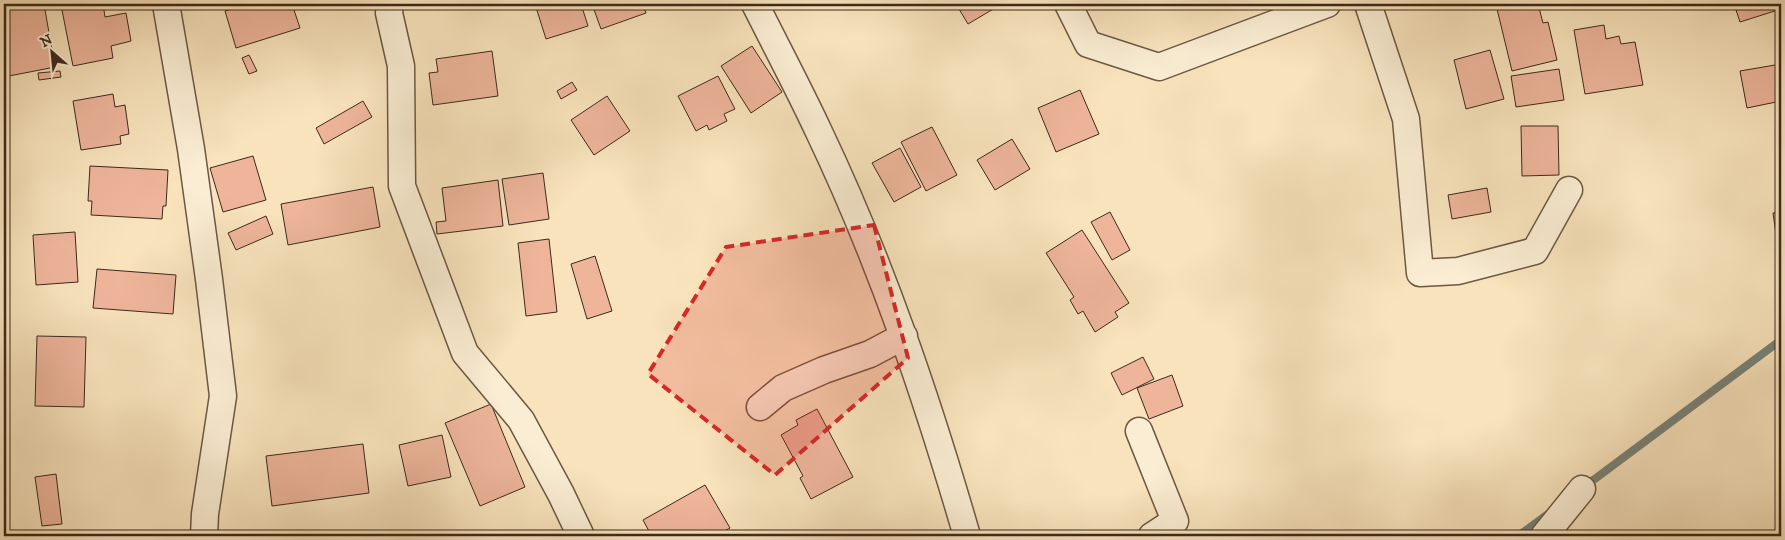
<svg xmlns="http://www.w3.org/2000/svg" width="1785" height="540" font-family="'IM FELL DW Pica',serif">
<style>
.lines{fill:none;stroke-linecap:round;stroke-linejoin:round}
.stream{stroke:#778277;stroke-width:8}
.building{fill:#eeb59b;stroke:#3d291b}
.street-casing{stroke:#6c5843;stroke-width:29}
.street{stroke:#faedd3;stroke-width:26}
.marked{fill:#d62828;fill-opacity:0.2;stroke:#d62828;stroke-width:4;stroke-dasharray:10 6;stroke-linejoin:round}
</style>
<rect width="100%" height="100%" fill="#f8e3bc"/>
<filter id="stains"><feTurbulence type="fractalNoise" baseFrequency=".004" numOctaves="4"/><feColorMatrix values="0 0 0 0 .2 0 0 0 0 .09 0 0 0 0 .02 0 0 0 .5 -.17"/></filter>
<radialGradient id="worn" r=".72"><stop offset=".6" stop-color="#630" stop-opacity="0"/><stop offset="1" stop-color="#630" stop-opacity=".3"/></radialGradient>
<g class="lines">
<path class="stream" d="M 1584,487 L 1781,340
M 1518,536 L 1548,514"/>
</g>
<path class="building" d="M 4,4 L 44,4 L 55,67 L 9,76 L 4,50 Z
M 68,4 L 103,4 L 105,17 L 126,13 L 131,41 L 111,46 L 113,58 L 73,66 L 61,5 Z
M 249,4 L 292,4 L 300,28 L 236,48 L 225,11 Z
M 535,4 L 581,4 L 588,26 L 546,39 Z
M 592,4 L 643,4 L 646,13 L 601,29 Z
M 956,4 L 999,4 L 1000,5 L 968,24 Z
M 1512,4 L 1538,4 L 1543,23 L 1548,22 L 1557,60 L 1512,71 L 1497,9 Z
M 1734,4 L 1781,4 L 1781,9 L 1740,22 Z
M 1604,25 L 1606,39 L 1619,36 L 1621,44 L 1635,42 L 1643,85 L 1585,94 L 1574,30 Z
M 752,46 L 782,92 L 751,113 L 721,66 Z
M 1490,50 L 1504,99 L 1466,109 L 1454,60 Z
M 492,51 L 498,96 L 433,105 L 429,73 L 438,72 L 436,59 Z
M 249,55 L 257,71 L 249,74 L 242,58 Z
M 1781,64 L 1781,101 L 1747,108 L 1740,71 Z
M 1559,69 L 1564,100 L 1516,107 L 1511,76 Z
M 60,71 L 61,77 L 39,80 L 38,73 Z
M 718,76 L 735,109 L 724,114 L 727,121 L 709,130 L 707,125 L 696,131 L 678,96 Z
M 572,82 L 577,90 L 561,99 L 557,91 Z
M 1080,90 L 1099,134 L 1056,152 L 1038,108 Z
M 113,94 L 115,107 L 125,105 L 129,134 L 120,136 L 121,144 L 81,150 L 73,101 Z
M 607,96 L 630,131 L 594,155 L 571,120 Z
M 363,101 L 372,117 L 324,144 L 316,128 Z
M 1521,126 L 1558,126 L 1559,175 L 1522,176 Z
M 932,127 L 957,175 L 926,191 L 901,142 Z
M 1012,139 L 1030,169 L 995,190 L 977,160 Z
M 900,148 L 921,187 L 894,202 L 872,163 Z
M 253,156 L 266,200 L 223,212 L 210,168 Z
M 90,166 L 168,170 L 166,206 L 163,206 L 162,219 L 91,215 L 92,201 L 88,201 Z
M 543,173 L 549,219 L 509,225 L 502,179 Z
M 498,180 L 503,226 L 437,234 L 436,222 L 446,221 L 442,188 Z
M 373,187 L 380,227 L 288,245 L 281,204 Z
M 1487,188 L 1491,212 L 1452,219 L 1448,195 Z
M 1110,212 L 1130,250 L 1112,260 L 1091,222 Z
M 1781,212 L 1781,263 L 1780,263 L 1773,213 Z
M 266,216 L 273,234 L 236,250 L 228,233 Z
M 1082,230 L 1129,303 L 1115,312 L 1118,317 L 1095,332 L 1083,311 L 1078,314 L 1070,300 L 1074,297 L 1046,253 Z
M 75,232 L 78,282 L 36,285 L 33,235 Z
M 549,239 L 557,312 L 526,316 L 518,243 Z
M 595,256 L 612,311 L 587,319 L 571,264 Z
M 97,269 L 176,275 L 173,314 L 93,308 Z
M 37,336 L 86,337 L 84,407 L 35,406 Z
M 1143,357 L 1154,379 L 1122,395 L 1111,373 Z
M 1172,375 L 1183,406 L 1149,419 L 1137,388 Z
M 491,404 L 525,487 L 480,506 L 445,423 Z
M 817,409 L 853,477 L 811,499 L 800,478 L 803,476 L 781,435 L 798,425 L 796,420 Z
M 442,435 L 451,477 L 408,486 L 399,445 Z
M 363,444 L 369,493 L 272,506 L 266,456 Z
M 56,474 L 62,524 L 42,526 L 35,477 Z
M 705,485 L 730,528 L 715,536 L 645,536 L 650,533 L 643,520 Z"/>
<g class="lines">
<g class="street-casing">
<path id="street" d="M 166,4 L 191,149 L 209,279 L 223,396 L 205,514 L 204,536
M 390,4 L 389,13 L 401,66 L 402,186 L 465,353 L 521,420 L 561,494 L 581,536
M 755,4 C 776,46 799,89 819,132 C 881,262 927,398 967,536
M 1068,4 L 1088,44 L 1159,67 L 1327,4
M 1368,4 L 1406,119 L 1420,273 L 1458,271 L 1535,251 L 1569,190
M 760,407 L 783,388 L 824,370 L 870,354 L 904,336
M 1139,431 L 1175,521 L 1152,536
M 1544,536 L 1582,489"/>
</g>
<use href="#street" class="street"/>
</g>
<path class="marked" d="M 874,225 L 908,358 L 775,475 L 648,374 L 726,247 Z"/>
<rect width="1785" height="540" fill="none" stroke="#f8e3bc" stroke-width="20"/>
<rect x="5" y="5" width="1775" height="530" fill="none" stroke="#3d291b" stroke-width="2.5"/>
<rect x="10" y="10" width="1765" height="520" fill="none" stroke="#3d291b"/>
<g transform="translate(52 52) rotate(333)" stroke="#faedd3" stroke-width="4" paint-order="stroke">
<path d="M0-4L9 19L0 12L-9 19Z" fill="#3d291b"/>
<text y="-8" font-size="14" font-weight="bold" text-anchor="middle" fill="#3d291b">N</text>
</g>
<rect width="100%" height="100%" filter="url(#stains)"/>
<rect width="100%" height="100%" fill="url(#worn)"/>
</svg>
